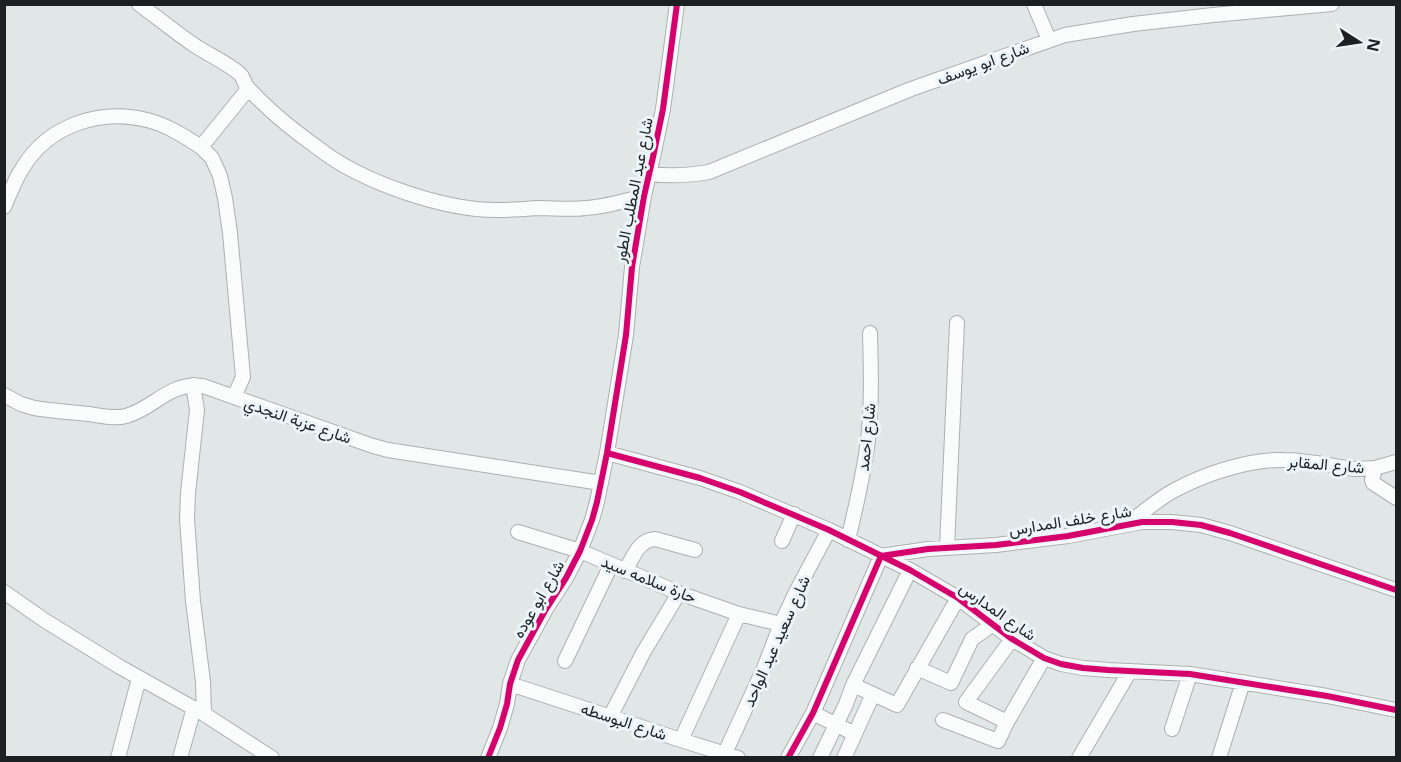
<svg xmlns="http://www.w3.org/2000/svg" width="1401" height="762" font-family="'Noto Sans',Vazirmatn,sans-serif">
<style>
.lines{fill:none;stroke-linecap:round;stroke-linejoin:round}
.street-casing{stroke:#acb0b1;stroke-width:16}
.street{stroke:#fafbfb;stroke-width:14}
.cycleway-casing{stroke:#ebf4f8;stroke-width:10}
.cycleway{stroke:#d6006c;stroke-width:6}
.labels{text-anchor:middle;stroke-width:6;stroke-linejoin:round;paint-order:stroke}
.street-label{font-size:16px;fill:#1d2022;stroke:#ebf4f8}
</style>
<rect width="100%" height="100%" fill="#e1e6e7"/>
<g class="lines">
<g class="street-casing">
<path id="street" d="M 139,4 C 158,18 175,32 194,45 C 209,55 226,62 240,74 C 245,79 244,85 249,89 C 269,111 294,131 318,148 C 361,182 445,211 500,210 C 512,210 524,209 536,208 C 553,208 570,210 586,208 C 605,207 625,201 644,196
M 1034,4 L 1049,40
M 201,147 L 212,158 L 220,176 L 225,198 L 230,233 L 243,377 L 234,397
M 649,174 C 669,176 688,176 709,172 L 911,89 L 1065,35 L 1133,24 L 1213,15 L 1332,4
M 4,207 C 10,194 14,181 22,169 C 47,126 99,108 147,120 C 167,125 184,136 201,147 L 248,89
M 193,385 L 197,410 L 188,493 L 187,519 L 193,601 L 203,682 L 204,714
M 4,395 L 21,404 L 34,408 C 52,411 71,412 89,414 C 101,416 115,419 126,416 C 155,408 168,382 203,386 L 373,446 L 388,450 L 601,483
M 607,453 L 700,478 L 740,492 L 829,530 L 910,570 L 958,598 L 1012,639 L 1044,658 L 1061,664 L 1083,668 L 1108,670 L 1190,674 L 1327,696 L 1396,710
M 1375,468 L 1372,480 L 1373,483 L 1396,498
M 1128,524 C 1143,512 1157,500 1173,491 C 1204,474 1249,459 1284,460 C 1307,460 1331,466 1354,469 L 1375,468 L 1396,462
M 518,532 L 580,551 L 679,593 L 739,614 L 781,624
M 848,540 C 856,506 864,474 868,440 C 872,404 871,369 870,333
M 782,541 L 794,514
M 947,547 L 957,323
M 625,571 C 633,558 638,540 655,539 L 695,550
M 4,592 L 44,620 L 120,667 L 204,714 L 272,758
M 565,661 L 611,565
M 917,668 L 951,683 L 972,639 L 993,624
M 510,684 L 681,740 L 738,758
M 853,685 L 897,705 L 958,598
M 813,713 L 855,734
M 610,717 L 643,653 L 679,593
M 943,720 L 998,741 L 1007,722 L 1044,658
M 1007,722 L 966,702 L 1012,639
M 1172,729 L 1190,674
M 681,740 L 739,614
M 725,753 L 764,668 L 781,624 L 796,592 L 829,530
M 118,758 L 139,678
M 180,758 L 194,708
M 488,758 L 500,728 L 507,704 L 510,684 L 518,660 L 546,609 L 566,578 L 580,551 L 592,520 L 597,502 L 607,453 L 626,335 L 632,267 L 644,196 L 653,157 L 663,109 L 677,4
M 788,758 L 813,713 L 881,556 L 928,549 L 996,545 L 1068,536 L 1142,522 L 1172,522 L 1201,525 L 1230,533 L 1396,590
M 820,758 L 846,704 L 853,685 L 910,570
M 844,758 L 873,694
M 1079,758 L 1130,671
M 1219,758 L 1243,682"/>
</g>
<use href="#street" class="street"/>
<g class="cycleway-casing">
<path id="cycleway" d="M 607,453 L 700,478 L 740,492 L 829,530 L 910,570 L 958,598 L 1012,639 L 1044,658 L 1061,664 L 1083,668 L 1108,670 L 1190,674 L 1327,696 L 1396,710
M 488,758 L 500,728 L 507,704 L 510,684 L 518,660 L 546,609 L 566,578 L 580,551 L 592,520 L 597,502 L 607,453 L 626,335 L 632,267 L 644,196 L 653,157 L 663,109 L 677,4
M 788,758 L 813,713 L 881,556 L 928,549 L 996,545 L 1068,536 L 1142,522 L 1172,522 L 1201,525 L 1230,533 L 1396,590"/>
</g>
<use href="#cycleway" class="cycleway"/>
</g>
<g class="labels">
<g class="street-label">
<text transform="translate(983 63) rotate(-20)" y="6">شارع ابو يوسف</text>
<text transform="translate(633 190) rotate(-79)" y="6">شارع عبد المطلب الطور</text>
<text transform="translate(298 420) rotate(19)" y="6">شارع عزبة النجدي</text>
<text transform="translate(866 437) rotate(-84)" y="6">شارع احمد</text>
<text transform="translate(1326 464) rotate(5)" y="6">شارع المقابر</text>
<text transform="translate(1070 520) rotate(-9)" y="6">شارع خلف المدارس</text>
<text transform="translate(649 579) rotate(22)" y="6">حارة سلامه سيد</text>
<text transform="translate(538 599) rotate(-60)" y="6">شارع ابو عوده</text>
<text transform="translate(998 611) rotate(35)" y="6">شارع المدارس</text>
<text transform="translate(776 641) rotate(-66)" y="6">شارع سعيد عبد الواحد</text>
<text transform="translate(624 721) rotate(18)" y="6">شارع البوسطه</text>
</g>
</g>
<rect width="1401" height="762" fill="none" stroke="#1d2022" stroke-width="12"/>
<g transform="translate(1359 42) rotate(102)" stroke="#ebf4f8" stroke-width="4.5" paint-order="stroke">
<path d="M0-4.5L10 22L0 15L-10 22Z" fill="#1d2022"/>
<text y="-9" font-size="16" font-weight="bold" text-anchor="middle" fill="#1d2022">N</text>
</g>
</svg>
